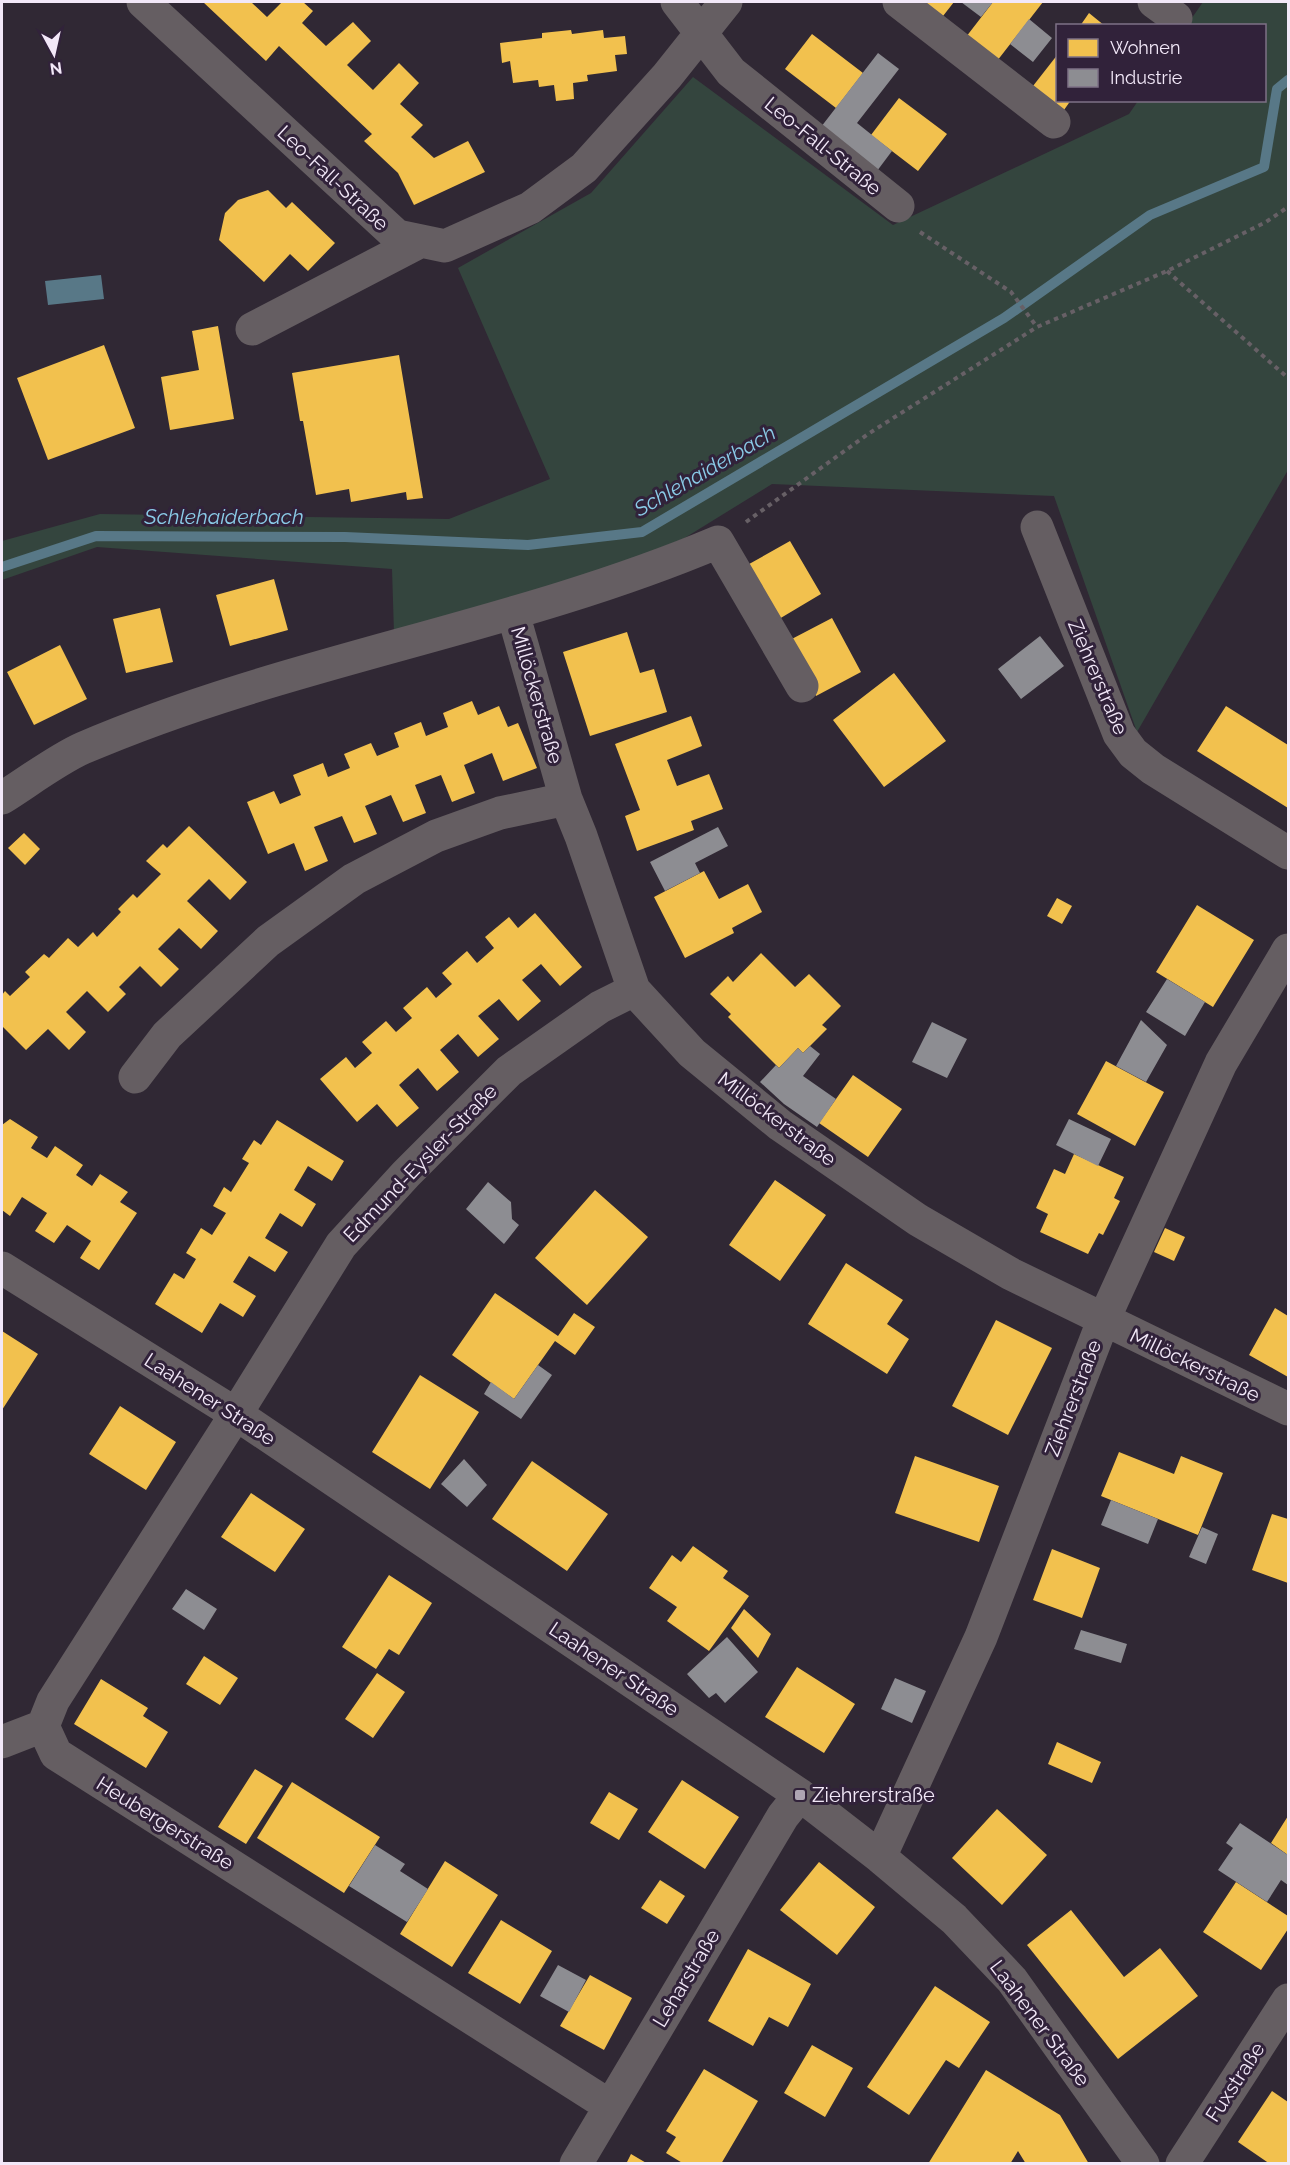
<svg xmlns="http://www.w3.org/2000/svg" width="1290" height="2165" font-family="Raleway,sans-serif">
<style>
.green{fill:#34453e}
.water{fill:#587887}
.homes{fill:#f2c14e}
.industry{fill:#8d8d92}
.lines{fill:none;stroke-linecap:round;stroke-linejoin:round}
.stream{stroke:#587887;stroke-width:10}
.path{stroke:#676066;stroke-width:4;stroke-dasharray:4.5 4.5;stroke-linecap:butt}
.minor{stroke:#655e62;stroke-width:33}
.poi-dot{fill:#aea5b3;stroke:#31223a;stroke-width:2}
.labels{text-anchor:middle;stroke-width:6;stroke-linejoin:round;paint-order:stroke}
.street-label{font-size:20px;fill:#f2e8f8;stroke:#31223a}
.poi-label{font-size:20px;fill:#f2e8f8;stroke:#31223a;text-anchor:start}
.water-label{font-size:21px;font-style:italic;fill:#8acbe7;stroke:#31223a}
</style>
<rect width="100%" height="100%" fill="#302834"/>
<path class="green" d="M 1203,2 L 1288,2 L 1288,470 L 1137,732 L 1054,496 L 772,484 L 683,539 L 508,608 L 394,633 L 392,569 L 97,547 L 2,580 L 2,541 L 100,514 L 449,519 L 550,479 L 458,268 L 591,193 L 693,77 L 893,225 L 1129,114 L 1138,101 L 1264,100 L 1264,26 L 1187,25 Z"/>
<path class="water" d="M 101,275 L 104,299 L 48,305 L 45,281 Z"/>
<path class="homes" d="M 203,2 L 251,2 L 267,17 L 282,2 L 303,2 L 313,11 L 302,23 L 326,46 L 353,22 L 371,41 L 347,65 L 373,90 L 399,63 L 419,83 L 400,104 L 423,125 L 411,137 L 434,158 L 468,141 L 485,172 L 414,205 L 398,173 L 364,141 L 372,134 L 279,46 L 266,61 Z
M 924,2 L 954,2 L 943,16 Z
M 993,2 L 1043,2 L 997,61 L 966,37 Z
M 1089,13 L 1105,26 L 1080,26 Z
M 571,30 L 572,34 L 603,30 L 604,38 L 625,36 L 627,54 L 615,55 L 617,71 L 587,75 L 588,81 L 573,83 L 574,99 L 556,101 L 554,85 L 539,87 L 538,80 L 513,83 L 510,61 L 502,63 L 500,43 L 542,38 L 542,33 Z
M 812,34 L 863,73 L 836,108 L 785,69 Z
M 1058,54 L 1058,100 L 1071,100 L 1064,110 L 1033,86 Z
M 899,98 L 947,134 L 918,171 L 871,135 Z
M 268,190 L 286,208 L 292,202 L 335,243 L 308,271 L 290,254 L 264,282 L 219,240 L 225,213 L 238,200 Z
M 218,326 L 234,419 L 170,430 L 161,377 L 199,370 L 192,331 Z
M 104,345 L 135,428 L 48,460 L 17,378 Z
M 399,355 L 423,498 L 407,500 L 406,492 L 351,502 L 349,489 L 316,495 L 303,421 L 300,421 L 292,373 Z
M 790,541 L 821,594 L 774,622 L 742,568 Z
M 274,579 L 288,630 L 230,646 L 216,595 Z
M 160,608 L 173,662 L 126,673 L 113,619 Z
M 832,618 L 861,672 L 816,696 L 786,642 Z
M 627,632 L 640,673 L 654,669 L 667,712 L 590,736 L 563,652 Z
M 60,645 L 87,699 L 34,725 L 7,672 Z
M 894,673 L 946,741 L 884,787 L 833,720 Z
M 472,701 L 478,715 L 499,706 L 508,727 L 518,723 L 537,768 L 503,781 L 492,753 L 464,765 L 475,793 L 452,802 L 441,775 L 415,785 L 426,813 L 403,822 L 391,795 L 365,806 L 377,834 L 354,843 L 342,816 L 314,827 L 328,861 L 305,871 L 294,843 L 268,854 L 247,802 L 274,791 L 280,804 L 301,795 L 293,775 L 323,763 L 328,777 L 350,768 L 344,754 L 371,743 L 377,756 L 399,747 L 394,733 L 421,722 L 426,736 L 448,727 L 443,713 Z
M 1226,706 L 1288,745 L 1288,808 L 1197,751 Z
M 691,716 L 702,746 L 667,760 L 677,786 L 709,774 L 723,809 L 691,821 L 694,830 L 637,851 L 625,816 L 640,810 L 615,744 Z
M 189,826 L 247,882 L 230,900 L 209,879 L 187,901 L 218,931 L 201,949 L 179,928 L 158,949 L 179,969 L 161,987 L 140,966 L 119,987 L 126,994 L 108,1012 L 87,991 L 66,1012 L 86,1032 L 69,1050 L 48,1029 L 26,1050 L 2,1026 L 2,995 L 5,991 L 10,996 L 30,977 L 25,972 L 44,954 L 49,958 L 68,938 L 78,947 L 93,932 L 97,937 L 121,912 L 118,909 L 133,894 L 137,898 L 161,874 L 146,861 L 163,844 L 167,848 Z
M 24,833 L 40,849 L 25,865 L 8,848 Z
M 704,871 L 719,899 L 748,884 L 762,912 L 732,928 L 734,933 L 685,958 L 654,897 Z
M 1057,898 L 1072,906 L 1062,924 L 1047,916 Z
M 1197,905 L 1254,940 L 1213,1007 L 1156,972 Z
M 535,913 L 582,967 L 560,986 L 541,964 L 522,980 L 541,1001 L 518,1021 L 499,999 L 478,1016 L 499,1039 L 478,1057 L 458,1034 L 440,1050 L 459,1072 L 437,1091 L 418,1068 L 399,1085 L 419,1108 L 397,1127 L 377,1104 L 357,1122 L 320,1079 L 346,1057 L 355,1068 L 372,1053 L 362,1042 L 386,1021 L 396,1032 L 412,1018 L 403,1008 L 427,987 L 436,998 L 452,984 L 442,973 L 467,951 L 477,963 L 494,948 L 485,937 L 509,917 L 518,928 Z
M 761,953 L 795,987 L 809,974 L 841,1006 L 822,1025 L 827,1029 L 803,1053 L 798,1048 L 779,1068 L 728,1017 L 731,1014 L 710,994 L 728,976 L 733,982 Z
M 1106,1061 L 1164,1092 L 1135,1146 L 1077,1114 Z
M 853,1075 L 902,1109 L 868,1157 L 819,1123 Z
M 10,1119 L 38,1137 L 31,1148 L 47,1158 L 55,1146 L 83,1165 L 76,1175 L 92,1186 L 100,1174 L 128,1192 L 120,1202 L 137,1213 L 99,1270 L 80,1258 L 91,1241 L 67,1225 L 54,1243 L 35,1231 L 47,1213 L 22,1197 L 10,1216 L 2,1210 L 2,1125 Z
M 277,1120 L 344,1161 L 332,1181 L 308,1166 L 294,1190 L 316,1204 L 302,1227 L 280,1213 L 265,1238 L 288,1252 L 275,1272 L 249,1256 L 233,1282 L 256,1296 L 243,1317 L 220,1303 L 202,1333 L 155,1304 L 174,1273 L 184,1279 L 196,1259 L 186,1253 L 201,1228 L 212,1235 L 226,1213 L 213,1206 L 224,1187 L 231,1192 L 249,1163 L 242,1159 L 254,1140 L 261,1145 Z
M 1074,1154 L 1124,1177 L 1114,1198 L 1120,1201 L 1103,1235 L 1099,1233 L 1088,1254 L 1040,1232 L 1048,1214 L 1036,1208 L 1054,1169 L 1065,1174 Z
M 775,1180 L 826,1215 L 780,1281 L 729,1245 Z
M 595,1190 L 648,1237 L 587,1305 L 535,1258 Z
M 1165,1228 L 1185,1237 L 1174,1261 L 1154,1252 Z
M 846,1263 L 903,1300 L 887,1324 L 909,1339 L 887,1374 L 808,1324 Z
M 495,1293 L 558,1336 L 574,1313 L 595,1327 L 575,1355 L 555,1341 L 514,1399 L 452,1355 Z
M 1275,1308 L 1288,1316 L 1288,1377 L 1249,1355 Z
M 996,1320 L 1052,1348 L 1008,1435 L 952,1406 Z
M 2,1331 L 38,1354 L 2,1410 Z
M 420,1375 L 479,1412 L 430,1489 L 372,1452 Z
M 120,1406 L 176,1442 L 146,1490 L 89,1454 Z
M 1119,1452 L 1174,1474 L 1181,1456 L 1223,1473 L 1198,1535 L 1101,1496 Z
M 915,1456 L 999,1486 L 979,1542 L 895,1513 Z
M 532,1461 L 608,1514 L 567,1571 L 492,1519 Z
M 251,1493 L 305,1529 L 275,1572 L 221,1537 Z
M 1272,1514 L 1288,1519 L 1288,1583 L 1252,1570 Z
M 693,1546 L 728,1571 L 723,1578 L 749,1596 L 709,1651 L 667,1621 L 677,1607 L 649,1588 L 672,1555 L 681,1562 Z
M 1052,1549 L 1100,1568 L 1082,1618 L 1033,1600 Z
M 389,1575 L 432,1603 L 399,1655 L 389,1649 L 376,1669 L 342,1647 Z
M 744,1609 L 771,1634 L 758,1658 L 731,1628 Z
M 204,1656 L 238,1678 L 220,1705 L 186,1684 Z
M 797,1667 L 855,1704 L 824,1753 L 765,1717 Z
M 377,1673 L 405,1692 L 373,1738 L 345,1719 Z
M 101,1679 L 148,1708 L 143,1716 L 168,1732 L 146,1768 L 74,1724 Z
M 1057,1742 L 1101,1762 L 1092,1783 L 1048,1764 Z
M 255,1769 L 283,1786 L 246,1844 L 218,1827 Z
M 682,1780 L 739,1817 L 705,1869 L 648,1832 Z
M 292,1782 L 380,1837 L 344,1893 L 257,1838 Z
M 609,1792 L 638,1809 L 619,1840 L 590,1823 Z
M 997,1809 L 1047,1855 L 1002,1905 L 952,1858 Z
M 1288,1816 L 1288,1855 L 1271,1843 Z
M 445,1861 L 498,1895 L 452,1967 L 400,1934 Z
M 819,1862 L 875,1907 L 837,1955 L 780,1910 Z
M 660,1880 L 685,1896 L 667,1924 L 641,1908 Z
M 1236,1882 L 1288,1916 L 1288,1929 L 1261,1970 L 1203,1932 Z
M 1071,1910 L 1124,1977 L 1160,1948 L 1198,1996 L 1118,2059 L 1027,1945 Z
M 501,1920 L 552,1951 L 520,2004 L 468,1973 Z
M 748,1949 L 811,1984 L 788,2027 L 769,2017 L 753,2046 L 708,2021 Z
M 590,1975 L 632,1998 L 604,2050 L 560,2026 Z
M 935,1986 L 990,2022 L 959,2068 L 946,2060 L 909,2115 L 867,2087 Z
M 812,2045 L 853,2068 L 825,2117 L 784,2093 Z
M 704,2069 L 758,2101 L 721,2164 L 684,2164 L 666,2153 L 676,2137 L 666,2131 Z
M 986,2070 L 1060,2115 L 1089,2164 L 1026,2164 L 1018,2151 L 1010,2164 L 928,2164 Z
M 1272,2091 L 1288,2102 L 1288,2164 L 1270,2164 L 1238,2142 Z
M 631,2154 L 648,2164 L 626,2164 Z"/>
<path class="industry" d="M 961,2 L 993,2 L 981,17 Z
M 1029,19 L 1052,38 L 1033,62 L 1010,44 Z
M 878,53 L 899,69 L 857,123 L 892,151 L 877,171 L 821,127 Z
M 1040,636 L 1064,666 L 1021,699 L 998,669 Z
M 718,827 L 728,846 L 695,863 L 700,873 L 665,891 L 650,862 Z
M 1167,979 L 1205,1002 L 1185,1036 L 1146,1012 Z
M 1141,1020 L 1167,1045 L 1146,1082 L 1116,1066 Z
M 932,1022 L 967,1039 L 947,1078 L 912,1062 Z
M 810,1046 L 820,1054 L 803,1076 L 836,1099 L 817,1127 L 784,1104 L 760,1082 L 776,1065 L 779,1068 L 798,1048 L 803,1053 Z
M 1069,1119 L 1111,1139 L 1098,1166 L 1056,1145 Z
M 488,1182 L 511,1202 L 512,1219 L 519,1225 L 504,1244 L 466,1209 Z
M 538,1365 L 552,1375 L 521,1419 L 484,1394 L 491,1382 L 514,1399 Z
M 464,1459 L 487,1485 L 467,1507 L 441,1484 Z
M 1111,1500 L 1158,1519 L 1148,1544 L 1101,1525 Z
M 1202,1527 L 1218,1534 L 1206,1564 L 1189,1557 Z
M 186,1589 L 217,1609 L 204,1630 L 172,1609 Z
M 1081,1630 L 1127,1644 L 1121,1663 L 1074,1649 Z
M 727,1637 L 758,1672 L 725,1703 L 716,1693 L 709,1698 L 687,1674 Z
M 895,1678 L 926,1691 L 912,1723 L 881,1709 Z
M 1240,1823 L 1288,1855 L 1288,1885 L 1281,1880 L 1267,1902 L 1218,1870 L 1233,1848 L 1226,1843 Z
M 375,1845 L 405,1864 L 400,1871 L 428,1889 L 407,1922 L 349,1886 Z
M 558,1965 L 586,1980 L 569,2012 L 540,1996 Z"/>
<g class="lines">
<path class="stream" d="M 2,567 L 96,536 L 345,537 L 528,545 L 642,532 L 1004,318 L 1150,215 L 1264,167 L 1277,89 L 1288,80"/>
<path class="path" d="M 920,232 L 1011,292 L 1037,327
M 1167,271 L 1288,378
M 746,522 L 868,434 L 1037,327 L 1167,271 L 1266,222 L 1288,207"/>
<path class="minor" d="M 143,2 L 397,236 L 445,246 L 530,208 L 584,168 L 667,76 L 726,2
M 677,2 L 731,72 L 898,206
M 899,2 L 1054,122
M 1154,2 L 1176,18
M 252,329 L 421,241
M 1037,527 L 1119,734 L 1133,753 L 1153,769 L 1288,853
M 513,613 L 566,799 L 581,836 L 634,990 L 692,1053 L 780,1125 L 918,1220 L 1011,1274 L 1288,1409
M 2,798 C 26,783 58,759 83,748 C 288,660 512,629 718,542 L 802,686
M 135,1077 L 167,1035 L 268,941 L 354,879 L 436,836 L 500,813 L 566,799
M 2,1268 L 236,1414 L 800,1795 L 880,1857 L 954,1919 L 1012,1980 L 1143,2164
M 2,1742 L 43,1726
M 880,1857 L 981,1637 L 1103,1321 L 1221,1063 L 1288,950
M 610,2106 L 56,1754 L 43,1726 L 53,1701 L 236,1414 L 341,1245 L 406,1174 L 509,1071 L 600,1007 L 634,990
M 576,2164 L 783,1816 L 800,1795
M 1182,2164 L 1288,2000"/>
</g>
<rect class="poi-dot" x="794" y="1789" width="12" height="12" rx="3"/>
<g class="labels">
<g class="street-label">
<text transform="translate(823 146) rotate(39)" y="7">Leo-Fall-Straße</text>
<text transform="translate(333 178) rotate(43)" y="7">Leo-Fall-Straße</text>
<text transform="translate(1098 677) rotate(67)" y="7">Ziehrerstraße</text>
<text transform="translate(537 695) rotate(74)" y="7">Millöckerstraße</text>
<text transform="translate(777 1119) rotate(37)" y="7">Millöckerstraße</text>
<text transform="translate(420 1163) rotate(-46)" y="7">Edmund-Eysler-Straße</text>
<text transform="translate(1195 1365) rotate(26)" y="7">Millöckerstraße</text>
<text transform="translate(1073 1398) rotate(-69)" y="7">Ziehrerstraße</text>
<text transform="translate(210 1399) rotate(33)" y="7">Laahener Straße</text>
<text transform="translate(614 1669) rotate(34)" y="7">Laahener Straße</text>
<text transform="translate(165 1823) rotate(32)" y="7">Heubergerstraße</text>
<text transform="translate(686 1978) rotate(-59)" y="7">Leharstraße</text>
<text transform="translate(1040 2023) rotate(53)" y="7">Laahener Straße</text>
<text transform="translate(1235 2082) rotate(-57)" y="7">Fuxstraße</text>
</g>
<g class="poi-label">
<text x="812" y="1802">Ziehrerstraße</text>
</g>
<g class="water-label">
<text transform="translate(705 471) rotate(-30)" y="7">Schlehaiderbach</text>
<text x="224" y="524">Schlehaiderbach</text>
</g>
</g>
<rect width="1290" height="2165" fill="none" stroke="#f2e8f8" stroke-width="6"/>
<rect x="1056" y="24" width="210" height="78" fill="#31223a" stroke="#7e7186" stroke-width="1.5"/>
<rect x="1068" y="39" width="30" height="18" fill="#f2c14e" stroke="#7e7186" stroke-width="1.5"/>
<text x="1110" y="54" font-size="18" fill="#f2e8f8">Wohnen</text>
<rect x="1068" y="69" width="30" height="18" fill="#8d8d92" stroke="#7e7186" stroke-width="1.5"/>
<text x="1110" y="84" font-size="18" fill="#f2e8f8">Industrie</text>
<g transform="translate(54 54) rotate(172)" stroke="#31223a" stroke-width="4.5" paint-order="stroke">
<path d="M0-4.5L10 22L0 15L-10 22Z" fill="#f2e8f8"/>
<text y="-9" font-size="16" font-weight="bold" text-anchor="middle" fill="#f2e8f8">N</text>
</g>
</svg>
